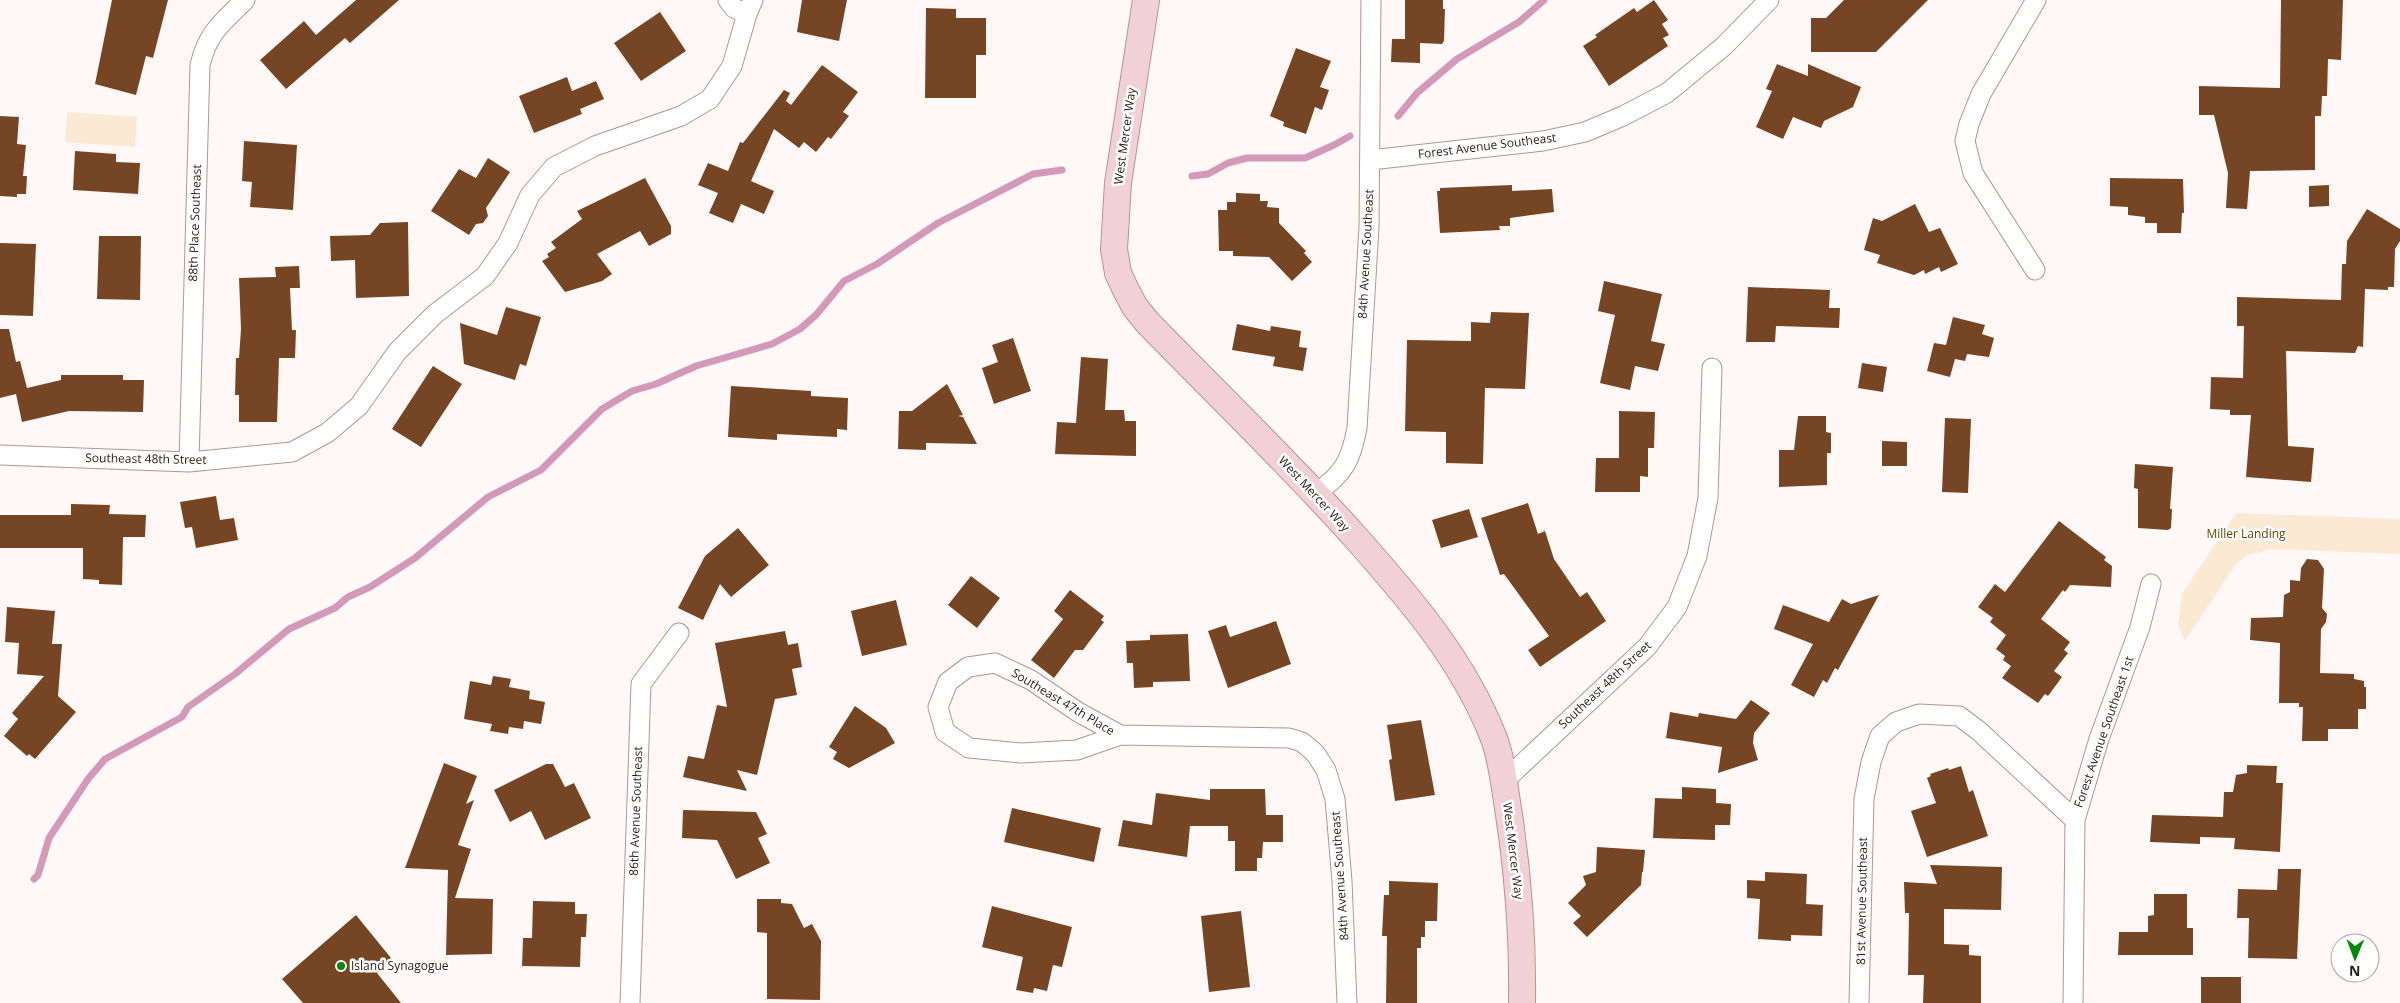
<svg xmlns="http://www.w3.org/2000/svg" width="2400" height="1003" font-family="'Open Sans',sans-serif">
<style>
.green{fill:#fbead3}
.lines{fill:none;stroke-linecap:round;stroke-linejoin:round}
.stream{stroke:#d399b8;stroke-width:7}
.building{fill:#754524}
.street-casing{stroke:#b4948e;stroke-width:21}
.secondary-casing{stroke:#b4948e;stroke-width:28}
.street{stroke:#fff;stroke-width:19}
.secondary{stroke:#f2d0d8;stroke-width:26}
.poi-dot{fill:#07870a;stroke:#fff;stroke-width:2}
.labels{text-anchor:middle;stroke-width:5;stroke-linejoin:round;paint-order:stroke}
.street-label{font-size:12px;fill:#261a18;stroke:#fff}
.park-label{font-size:12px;fill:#6a4602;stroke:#fff}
.poi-label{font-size:12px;fill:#261a18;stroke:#fff;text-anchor:start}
</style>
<rect width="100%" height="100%" fill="#fff8f6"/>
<path class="green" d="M 67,112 L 137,117 L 135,147 L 65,142 Z
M 2236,513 L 2400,519 L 2400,554 L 2270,549 L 2246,556 L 2236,564 L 2185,641 L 2178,626 L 2182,594 Z"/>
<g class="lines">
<path class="stream" d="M 1398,116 L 1417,93 L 1457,59 L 1519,22 L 1544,0
M 1192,176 L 1208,174 L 1228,163 L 1247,158 L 1305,158 L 1334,145 L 1350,136
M 34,879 L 38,875 L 49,838 L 88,779 L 105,759 L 182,717 L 188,707 L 235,674 L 289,629 L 335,608 L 348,597 L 370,587 L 415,558 L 488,497 L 541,470 L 602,409 L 632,391 L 656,384 L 696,366 L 772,344 L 800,329 L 816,315 L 844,281 L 877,264 L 938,223 L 1033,174 L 1062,170"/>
</g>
<path class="building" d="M 112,0 L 168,0 L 153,58 L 146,56 L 136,95 L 95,84 Z
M 356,0 L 399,0 L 350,43 L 345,38 L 286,89 L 260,60 L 304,21 L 316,35 Z
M 802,0 L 847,0 L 839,41 L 797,32 Z
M 1405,0 L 1443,0 L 1443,9 L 1445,9 L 1444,41 L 1442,44 L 1420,43 L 1420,63 L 1391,62 L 1392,39 L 1405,39 Z
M 1654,0 L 1668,20 L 1662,24 L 1669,35 L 1663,38 L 1668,46 L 1609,86 L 1583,46 L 1597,37 L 1595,35 L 1634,8 L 1637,12 Z
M 1844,0 L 1928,0 L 1876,52 L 1811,52 L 1811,18 L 1826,18 Z
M 2281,0 L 2343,0 L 2341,60 L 2328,59 L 2327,96 L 2322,96 L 2321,116 L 2315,116 L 2315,170 L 2250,171 L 2247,209 L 2226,208 L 2228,173 L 2214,115 L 2199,115 L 2199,86 L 2280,88 Z
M 926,8 L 956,9 L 956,18 L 986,18 L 986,55 L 976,55 L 976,98 L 925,98 Z
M 660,12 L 686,51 L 641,81 L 614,43 Z
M 1296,48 L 1331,61 L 1320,87 L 1329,90 L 1322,110 L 1315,107 L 1306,134 L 1283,126 L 1284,122 L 1270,116 Z
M 1777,64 L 1808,76 L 1808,64 L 1861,87 L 1853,107 L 1824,121 L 1821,128 L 1793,117 L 1783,139 L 1756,127 L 1772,91 L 1766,89 Z
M 822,65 L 858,92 L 843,112 L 849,116 L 831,139 L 828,137 L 816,152 L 804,142 L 799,148 L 774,129 L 751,181 L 774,191 L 764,214 L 741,204 L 733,223 L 709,213 L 718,193 L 698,185 L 708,163 L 728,171 L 740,142 L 743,143 L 784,90 L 790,93 L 786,101 L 791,105 Z
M 567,77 L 572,91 L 596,81 L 604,99 L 580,109 L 582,114 L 534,133 L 519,96 Z
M 0,116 L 19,117 L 17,144 L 26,145 L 23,176 L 27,176 L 26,194 L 17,194 L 17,197 L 0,196 Z
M 244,141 L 297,145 L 293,210 L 250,207 L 252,182 L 242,181 Z
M 75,151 L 116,154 L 116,162 L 140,163 L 138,194 L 73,190 Z
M 488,158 L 510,172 L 486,208 L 488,216 L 483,223 L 476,224 L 469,235 L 431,211 L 459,169 L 476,178 Z
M 645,178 L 671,226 L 671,234 L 649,246 L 640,231 L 597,254 L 612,274 L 602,281 L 565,292 L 542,261 L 549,257 L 547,254 L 556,248 L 551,242 L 582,219 L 577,211 Z
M 2110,178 L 2183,179 L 2184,213 L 2182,213 L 2181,233 L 2157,233 L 2157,223 L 2145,223 L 2145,217 L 2128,215 L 2128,207 L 2110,206 Z
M 1512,185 L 1512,191 L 1552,189 L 1554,212 L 1510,218 L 1510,226 L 1499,226 L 1500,230 L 1440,233 L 1437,191 L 1440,191 L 1440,188 Z
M 2329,185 L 2329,206 L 2309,207 L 2309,186 Z
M 1236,193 L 1260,194 L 1260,201 L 1268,201 L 1267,207 L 1279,208 L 1279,223 L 1306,251 L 1304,253 L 1312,262 L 1292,281 L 1269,257 L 1233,256 L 1233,251 L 1219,251 L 1218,210 L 1227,210 L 1227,202 L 1236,202 Z
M 1915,204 L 1929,232 L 1940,228 L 1958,264 L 1941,272 L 1939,267 L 1925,274 L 1924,270 L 1914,275 L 1877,263 L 1880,255 L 1864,250 L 1873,218 L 1882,221 Z
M 2367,209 L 2400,229 L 2400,241 L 2395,249 L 2394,287 L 2388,287 L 2388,290 L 2365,289 L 2363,347 L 2358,346 L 2355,353 L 2286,351 L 2288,446 L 2314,448 L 2311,482 L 2246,477 L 2251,415 L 2230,415 L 2230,410 L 2210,409 L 2211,377 L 2243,378 L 2244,326 L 2237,326 L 2237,297 L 2341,300 L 2342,264 L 2346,264 L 2347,241 Z
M 408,222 L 409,296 L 356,298 L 355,260 L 331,261 L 330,236 L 370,235 L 380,223 Z
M 99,236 L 141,236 L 140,300 L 97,299 Z
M 0,243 L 36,244 L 33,316 L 0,315 Z
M 299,266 L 300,288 L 290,288 L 292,330 L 296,330 L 295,358 L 279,358 L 277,422 L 239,422 L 239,395 L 235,395 L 236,358 L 239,358 L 241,329 L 239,278 L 276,277 L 275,267 Z
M 1604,281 L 1662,294 L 1651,341 L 1665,344 L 1658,371 L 1635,366 L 1630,390 L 1600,383 L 1615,315 L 1598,311 Z
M 1748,287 L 1830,290 L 1829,308 L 1840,308 L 1839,328 L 1776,326 L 1775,342 L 1746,342 Z
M 506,307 L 541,317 L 526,366 L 520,364 L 515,380 L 464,364 L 460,323 L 497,335 Z
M 1491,312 L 1529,313 L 1525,389 L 1485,388 L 1483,464 L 1446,463 L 1446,432 L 1405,431 L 1407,340 L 1471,341 L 1471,322 L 1490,323 Z
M 1953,317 L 1985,325 L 1982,334 L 1994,338 L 1989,357 L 1967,354 L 1965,361 L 1955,359 L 1950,377 L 1927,371 L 1934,343 L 1946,345 Z
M 1237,324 L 1270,331 L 1271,326 L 1301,331 L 1299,347 L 1307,348 L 1303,371 L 1273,366 L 1275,357 L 1232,350 Z
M 0,329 L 9,329 L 16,362 L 20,361 L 27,388 L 61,380 L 61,375 L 123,375 L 123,380 L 144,380 L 143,412 L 69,411 L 22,422 L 16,394 L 0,398 Z
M 1013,338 L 1031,391 L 994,404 L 982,368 L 998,362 L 992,345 Z
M 1081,357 L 1108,359 L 1105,410 L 1124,410 L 1125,421 L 1136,421 L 1136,456 L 1055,454 L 1057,422 L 1076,423 Z
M 1862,363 L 1887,367 L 1883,392 L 1858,388 Z
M 433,366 L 462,384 L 421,447 L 392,429 Z
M 947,384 L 963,415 L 958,416 L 963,417 L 977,444 L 926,443 L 926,450 L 898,449 L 899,411 L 912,411 Z
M 731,386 L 811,391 L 811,396 L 848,398 L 847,430 L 837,429 L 837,437 L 777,434 L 777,440 L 728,437 Z
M 1619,411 L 1655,412 L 1654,448 L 1648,448 L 1648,477 L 1640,476 L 1640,492 L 1595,492 L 1596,458 L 1619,458 Z
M 1798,416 L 1826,416 L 1826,432 L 1831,433 L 1831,453 L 1827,453 L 1827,485 L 1779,487 L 1779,450 L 1794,450 Z
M 1945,418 L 1971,419 L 1968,493 L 1942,492 Z
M 1882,441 L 1907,442 L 1907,466 L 1882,466 Z
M 2135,464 L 2173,467 L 2170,509 L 2172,509 L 2171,528 L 2168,530 L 2138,528 L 2138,489 L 2134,488 Z
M 216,496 L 220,520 L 234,518 L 238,540 L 196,548 L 192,527 L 185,528 L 180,502 Z
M 1528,503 L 1538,534 L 1545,531 L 1554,559 L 1580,597 L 1587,592 L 1606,621 L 1540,667 L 1528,650 L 1549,636 L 1504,574 L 1500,575 L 1481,518 Z
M 71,504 L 110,505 L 109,514 L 146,515 L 145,537 L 123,537 L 122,585 L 99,584 L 99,580 L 83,579 L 83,548 L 0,548 L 0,515 L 71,515 Z
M 1469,509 L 1478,537 L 1441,548 L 1432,520 Z
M 2059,521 L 2106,557 L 2104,560 L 2112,566 L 2111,587 L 2070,585 L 2065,592 L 2063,590 L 2041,619 L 2070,642 L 2064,650 L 2068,653 L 2054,671 L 2062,677 L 2048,696 L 2045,694 L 2038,703 L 2002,678 L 2011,666 L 2003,660 L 2005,656 L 1996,649 L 2006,635 L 1990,622 L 1993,618 L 1978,607 L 1995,584 L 2005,592 Z
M 738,528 L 769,565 L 731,597 L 720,584 L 703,620 L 678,608 L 705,556 Z
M 2307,559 L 2318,560 L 2324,569 L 2322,608 L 2327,614 L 2326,622 L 2321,629 L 2320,673 L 2354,674 L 2354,679 L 2364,681 L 2364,687 L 2366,687 L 2366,709 L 2358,709 L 2358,729 L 2328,729 L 2328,741 L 2302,741 L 2303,707 L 2299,707 L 2299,703 L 2279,703 L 2280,643 L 2250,640 L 2251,618 L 2283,617 L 2284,595 L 2290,592 L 2290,580 L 2300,581 L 2301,568 Z
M 971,576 L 1000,598 L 977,628 L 948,605 Z
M 1070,590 L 1104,616 L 1101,620 L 1104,622 L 1083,650 L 1075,650 L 1054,678 L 1031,660 L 1063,619 L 1054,611 Z
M 1879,595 L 1838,670 L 1835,668 L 1827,683 L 1823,680 L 1814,697 L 1791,685 L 1813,644 L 1774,629 L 1783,605 L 1829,622 L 1842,599 L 1851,604 Z
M 896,600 L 907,645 L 862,656 L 851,611 Z
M 7,607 L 55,611 L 52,644 L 62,644 L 58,696 L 76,712 L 35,759 L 29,754 L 27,756 L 4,736 L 18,719 L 12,713 L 44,676 L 17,674 L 19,643 L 5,642 Z
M 1276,621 L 1291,664 L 1228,688 L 1208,631 L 1226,625 L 1230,637 Z
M 785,631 L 788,645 L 798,643 L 802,667 L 792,669 L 797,695 L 775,699 L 757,775 L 737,770 L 747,791 L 683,777 L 688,756 L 704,759 L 717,705 L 727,707 L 715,643 Z
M 1188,634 L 1190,681 L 1153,682 L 1153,687 L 1134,688 L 1133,663 L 1127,663 L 1126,641 L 1150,640 L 1150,635 Z
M 493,676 L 511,679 L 509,687 L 530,691 L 529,699 L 545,702 L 541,724 L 524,721 L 523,729 L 509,727 L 508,734 L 490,731 L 492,724 L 464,719 L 470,681 L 491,685 Z
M 1751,700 L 1770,713 L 1754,733 L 1753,743 L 1758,760 L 1718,773 L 1722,747 L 1666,738 L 1670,712 L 1698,717 L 1699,713 L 1736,719 Z
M 855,706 L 886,728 L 895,743 L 849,768 L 833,759 L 837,752 L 829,747 Z
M 1421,720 L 1435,795 L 1395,801 L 1389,760 L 1392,759 L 1387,725 Z
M 444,763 L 477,776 L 466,804 L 474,800 L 458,845 L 471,849 L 455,898 L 493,899 L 492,954 L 446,955 L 448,870 L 405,868 Z
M 546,764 L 553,764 L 565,787 L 574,783 L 591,818 L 545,840 L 531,811 L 510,822 L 494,790 Z
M 2247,765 L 2277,766 L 2276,783 L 2283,783 L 2280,852 L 2234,849 L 2235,838 L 2200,837 L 2200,844 L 2150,842 L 2152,815 L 2223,817 L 2224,792 L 2233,792 L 2236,775 L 2247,773 Z
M 1961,766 L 1969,792 L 1973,790 L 1988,836 L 1927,857 L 1911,811 L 1936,803 L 1927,778 L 1931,776 L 1930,774 L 1948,768 L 1949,770 Z
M 1682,787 L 1716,789 L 1716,803 L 1731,804 L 1730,825 L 1715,825 L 1715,840 L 1653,838 L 1655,798 L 1682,799 Z
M 1210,789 L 1265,789 L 1266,815 L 1283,815 L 1283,842 L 1263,842 L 1262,858 L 1257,858 L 1257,871 L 1235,871 L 1235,841 L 1228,841 L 1228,826 L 1190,826 L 1187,857 L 1118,846 L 1123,820 L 1152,825 L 1156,793 L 1210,800 Z
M 1012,808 L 1101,828 L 1094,862 L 1004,842 Z
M 683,810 L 756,812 L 767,834 L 758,838 L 770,863 L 736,879 L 717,840 L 682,838 Z
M 1597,847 L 1645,850 L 1643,872 L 1642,872 L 1641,885 L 1587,937 L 1573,923 L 1581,916 L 1568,903 L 1586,885 L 1583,876 L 1596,872 Z
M 1930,865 L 2002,867 L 2001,910 L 1944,909 L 1944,944 L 1969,945 L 1969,955 L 1981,956 L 1981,1003 L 1923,1003 L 1924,975 L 1908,975 L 1909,913 L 1905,913 L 1904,882 L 1937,884 Z
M 2278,869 L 2301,869 L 2297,959 L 2248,958 L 2249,918 L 2237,918 L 2238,889 L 2277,890 Z
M 1765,872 L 1807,874 L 1806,904 L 1823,905 L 1822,936 L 1791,935 L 1791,941 L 1758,939 L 1760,899 L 1747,898 L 1747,880 L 1765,881 Z
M 1389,881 L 1438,883 L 1437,921 L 1425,921 L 1425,937 L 1421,937 L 1421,948 L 1417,948 L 1417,1003 L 1386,1003 L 1387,936 L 1382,936 L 1384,895 L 1389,895 Z
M 2154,894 L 2187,894 L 2187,928 L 2193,928 L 2193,955 L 2118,955 L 2119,932 L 2148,932 L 2148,916 L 2154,915 Z
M 757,899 L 781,899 L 781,903 L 792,904 L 804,928 L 812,924 L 821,941 L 820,1000 L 767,999 L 767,933 L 757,932 Z
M 533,901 L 575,902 L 575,914 L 587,914 L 586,937 L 581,937 L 580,967 L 522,966 L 523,938 L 532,938 Z
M 992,906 L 1072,927 L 1062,967 L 1053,965 L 1047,991 L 1034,988 L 1033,993 L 1016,990 L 1023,957 L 982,947 Z
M 1241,911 L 1250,987 L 1209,992 L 1201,916 Z
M 356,915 L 391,958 L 377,973 L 401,1003 L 303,1003 L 282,979 Z
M 2201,977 L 2241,977 L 2241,1003 L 2201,1003 Z"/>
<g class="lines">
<g class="street-casing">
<path id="street" d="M 728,0 L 734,8 L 747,14
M 1370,160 L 1543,141 L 1585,132 L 1623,116 L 1667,93 L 1724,46 L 1769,0
M 2035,270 L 1973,173 L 1965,141 L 1969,124 L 1981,94 L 2036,0
M 0,455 L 189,462 L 292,452 L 327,433 L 359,406 L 397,352 L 435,314 L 485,276 L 508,243 L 530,195 L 554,167 L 595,146 L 681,116 L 710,99 L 732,66 L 747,14 L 753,0
M 189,462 L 200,65 C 208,32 222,23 245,0
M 1316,493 C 1344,474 1351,460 1357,428 L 1369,227 L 1371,0
M 1120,735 L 1078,712 L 1031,680 L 995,663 L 968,667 L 948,682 L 938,707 L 945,732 L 969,748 L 1021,753 L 1077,750 L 1120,735 L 1289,738 L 1302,742 L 1315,753 L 1326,770 L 1335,799 L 1342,881 L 1347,1003
M 1504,781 L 1647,647 L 1677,607 L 1697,556 L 1708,498 L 1712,368
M 630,1003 L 641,684 L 679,633
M 1859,1003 L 1864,799 L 1871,762 L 1880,736 L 1896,722 L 1919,714 L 1959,716 L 1979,731 L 2075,820
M 2073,1003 L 2075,820 L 2099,739 L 2140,627 L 2151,584"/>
</g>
<g class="secondary-casing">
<path id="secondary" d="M 1146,0 L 1118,183 L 1114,249 L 1118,273 L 1126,290 L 1135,307 L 1147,322 C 1217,394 1290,464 1357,539 C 1410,599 1463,660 1493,736 C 1502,758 1504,785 1508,808 C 1518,873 1523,938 1522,1003"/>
</g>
<use href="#street" class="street"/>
<use href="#secondary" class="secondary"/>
</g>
<circle class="poi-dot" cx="341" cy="966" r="5"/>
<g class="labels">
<g class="street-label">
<text transform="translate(1125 136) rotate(-82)" y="4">West Mercer Way</text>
<text transform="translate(1487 146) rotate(-7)" y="4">Forest Avenue Southeast</text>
<text transform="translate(195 223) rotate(-88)" y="4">88th Place Southeast</text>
<text transform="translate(1366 254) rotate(-87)" y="4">84th Avenue Southeast</text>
<text transform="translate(146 459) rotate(1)" y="4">Southeast 48th Street</text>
<text transform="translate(1314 494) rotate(47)" y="4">West Mercer Way</text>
<text transform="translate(1605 685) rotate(-43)" y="4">Southeast 48th Street</text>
<text transform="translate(1063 702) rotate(31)" y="4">Southeast 47th Place</text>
<text transform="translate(2104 732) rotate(-71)" y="4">Forest Avenue Southeast 1st</text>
<text transform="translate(636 811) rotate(-88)" y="4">86th Avenue Southeast</text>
<text transform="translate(1513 851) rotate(83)" y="4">West Mercer Way</text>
<text transform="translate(1340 876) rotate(-94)" y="4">84th Avenue Southeast</text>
<text transform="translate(1862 901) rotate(-89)" y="4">81st Avenue Southeast</text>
</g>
<g class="park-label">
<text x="2246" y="538">Miller Landing</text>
</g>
<g class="poi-label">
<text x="351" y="970">Island Synagogue</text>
</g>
</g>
<g transform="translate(2355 958) rotate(181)"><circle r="24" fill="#ffffff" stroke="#a8a3a3"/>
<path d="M0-4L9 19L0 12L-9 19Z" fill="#07870a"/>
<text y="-8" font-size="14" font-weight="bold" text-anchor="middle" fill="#261a18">N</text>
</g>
</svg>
